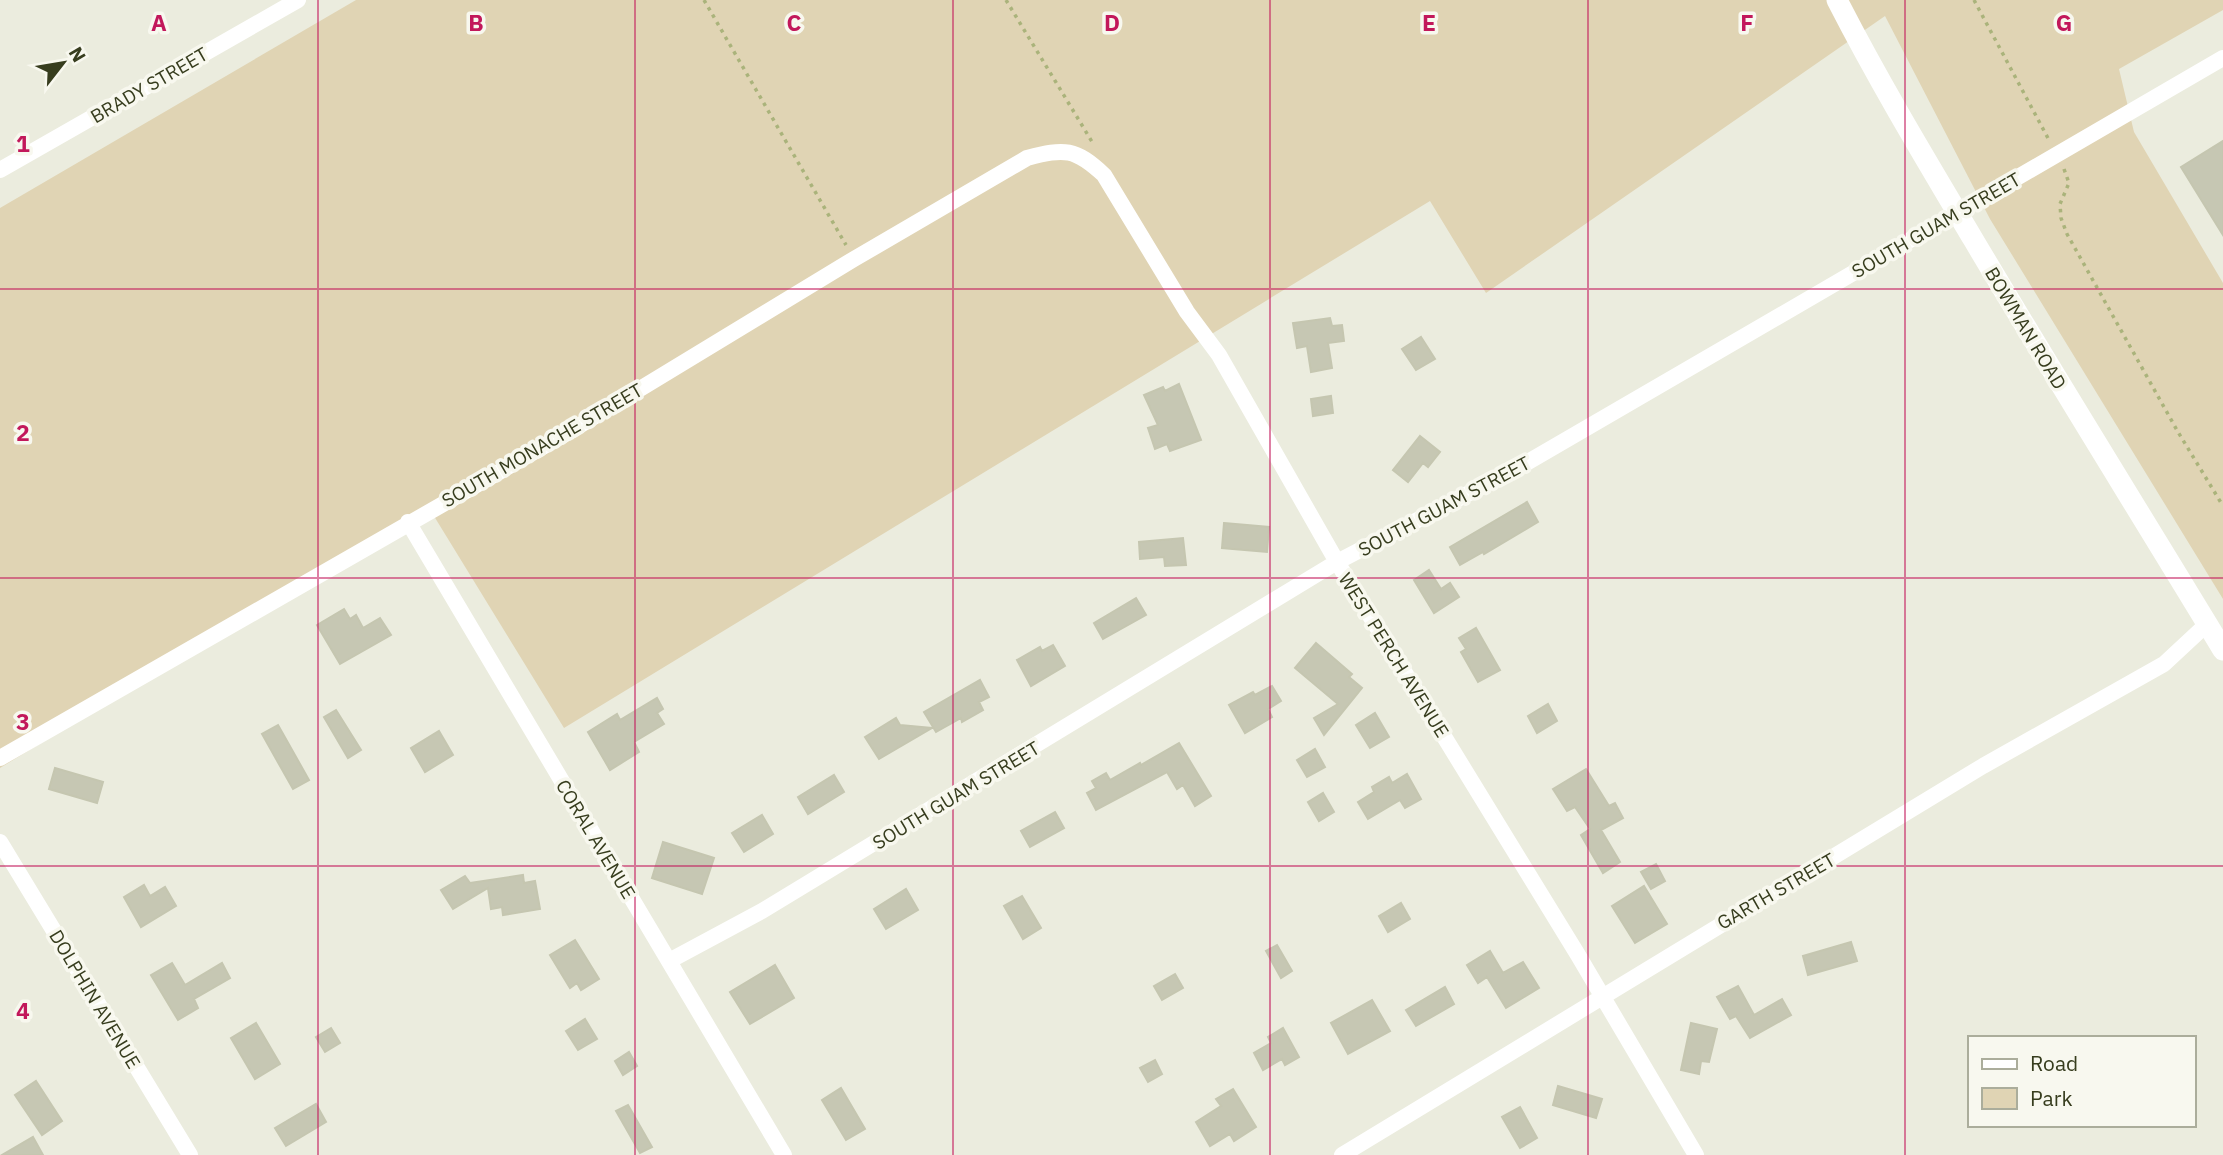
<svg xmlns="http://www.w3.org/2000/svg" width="2223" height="1155" font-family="'IBM Plex Sans',sans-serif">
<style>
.green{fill:#e0d4b4}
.building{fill:#c6c7b3;stroke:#c5c6b0;stroke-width:2}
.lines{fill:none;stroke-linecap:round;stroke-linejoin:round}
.path{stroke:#aab37b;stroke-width:3.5;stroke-dasharray:3.5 5;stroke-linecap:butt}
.street{stroke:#fff;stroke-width:16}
.secondary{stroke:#fff;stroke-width:21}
.grid{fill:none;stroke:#c2185b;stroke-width:2;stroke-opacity:0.55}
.labels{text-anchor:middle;stroke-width:7;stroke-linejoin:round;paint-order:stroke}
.street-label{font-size:19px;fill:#373d1e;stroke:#f8f8ef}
.grid-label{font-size:23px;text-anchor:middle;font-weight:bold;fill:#c2185b;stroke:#f8f8ef;stroke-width:7;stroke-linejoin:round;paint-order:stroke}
</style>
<rect width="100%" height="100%" fill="#ebecde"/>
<path class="green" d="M 356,0 L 2223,0 L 2223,10 L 2119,69 L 2134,132 L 2223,283 L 2223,599 L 1990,219 L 1885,16 L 1486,293 L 1430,201 L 564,728 L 429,508 L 0,768 L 0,208 Z"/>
<path class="building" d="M 2223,141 L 2223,235 L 2181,167 Z
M 1330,318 L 1332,326 L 1342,325 L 1344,341 L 1328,343 L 1332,368 L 1311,372 L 1307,346 L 1297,348 L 1293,323 Z
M 1421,337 L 1435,359 L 1416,370 L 1402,349 Z
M 1179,384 L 1201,440 L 1170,451 L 1167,444 L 1155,449 L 1148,428 L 1158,425 L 1144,395 L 1163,387 L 1165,391 Z
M 1331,396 L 1333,413 L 1313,416 L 1311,399 Z
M 1420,436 L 1440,452 L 1428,467 L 1423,463 L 1408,482 L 1393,470 Z
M 1527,502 L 1538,522 L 1484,554 L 1483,552 L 1460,565 L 1450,547 Z
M 1224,523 L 1269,527 L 1267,552 L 1222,548 Z
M 1183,538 L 1186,565 L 1165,566 L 1164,557 L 1140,559 L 1139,542 Z
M 1429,570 L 1441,589 L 1450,583 L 1459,597 L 1434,613 L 1414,580 Z
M 1136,598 L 1146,615 L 1103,639 L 1094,623 Z
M 344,609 L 350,619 L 356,615 L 363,628 L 380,618 L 391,635 L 340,664 L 317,625 Z
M 1476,628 L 1500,670 L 1478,682 L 1461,652 L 1466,649 L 1459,638 Z
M 1316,643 L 1352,674 L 1349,677 L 1362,688 L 1324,735 L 1314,718 L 1338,704 L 1295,668 Z
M 1053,645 L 1065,666 L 1031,686 L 1017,660 L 1040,647 L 1042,651 Z
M 980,680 L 989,697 L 979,702 L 983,710 L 962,722 L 961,718 L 936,732 L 924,712 Z
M 1272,686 L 1281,701 L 1268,709 L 1272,717 L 1245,733 L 1229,705 L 1253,692 L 1255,695 Z
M 657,698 L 663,709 L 657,713 L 664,724 L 634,742 L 639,752 L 610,770 L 588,732 L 617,714 L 620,720 Z
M 1548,704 L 1557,721 L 1537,733 L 1528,716 Z
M 336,710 L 361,750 L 348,758 L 324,717 Z
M 1375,713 L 1389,737 L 1370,748 L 1356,725 Z
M 896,718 L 900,725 L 932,728 L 879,759 L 865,737 Z
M 278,725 L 309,780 L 293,789 L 262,734 Z
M 439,731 L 453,755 L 425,772 L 411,748 Z
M 1179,743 L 1211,796 L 1195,806 L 1183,785 L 1177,789 L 1167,772 L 1096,810 L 1087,793 L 1096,788 L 1092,781 L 1106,773 L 1110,780 L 1140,763 L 1141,765 Z
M 1315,749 L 1325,767 L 1307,777 L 1297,760 Z
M 55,768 L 103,782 L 97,803 L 49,789 Z
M 1586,769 L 1609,806 L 1615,803 L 1623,818 L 1601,830 L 1620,862 L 1603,873 L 1581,835 L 1590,829 L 1575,807 L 1567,811 L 1553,789 Z
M 1407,774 L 1421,799 L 1405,808 L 1400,800 L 1368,819 L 1358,802 L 1374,792 L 1372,787 L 1389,777 L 1392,783 Z
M 834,775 L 844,792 L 808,814 L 798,797 Z
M 1323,793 L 1334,812 L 1319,821 L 1308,802 Z
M 1055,812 L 1064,828 L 1030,847 L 1021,831 Z
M 762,815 L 773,834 L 744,852 L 732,833 Z
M 663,842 L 714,858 L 702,894 L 652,878 Z
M 1656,864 L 1665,881 L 1651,889 L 1641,872 Z
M 523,875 L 524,883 L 535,881 L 540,909 L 503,915 L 502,907 L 491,909 L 488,888 L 453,909 L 441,890 L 465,876 L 470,883 Z
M 144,885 L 150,896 L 165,887 L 176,906 L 141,927 L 124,897 Z
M 1644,886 L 1667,924 L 1635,943 L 1612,906 Z
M 906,889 L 918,910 L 886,929 L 874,909 Z
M 1022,896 L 1041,928 L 1023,939 L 1004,906 Z
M 1401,903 L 1410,919 L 1388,932 L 1379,916 Z
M 575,940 L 599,979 L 581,990 L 577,983 L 570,988 L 550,955 Z
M 1851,942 L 1857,961 L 1808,975 L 1803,956 Z
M 1277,945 L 1292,971 L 1281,978 L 1266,951 Z
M 1490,951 L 1503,973 L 1523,962 L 1539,988 L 1506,1008 L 1487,977 L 1478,983 L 1467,965 Z
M 172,963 L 185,985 L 222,963 L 230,978 L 194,999 L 198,1008 L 178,1020 L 151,975 Z
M 775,965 L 794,998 L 750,1024 L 730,992 Z
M 1175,974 L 1183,988 L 1162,1000 L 1154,986 Z
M 1738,986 L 1754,1015 L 1782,999 L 1791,1015 L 1750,1038 L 1736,1016 L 1730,1019 L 1717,997 Z
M 1445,987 L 1454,1004 L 1416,1026 L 1406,1010 Z
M 1372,1000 L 1390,1031 L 1348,1054 L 1331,1023 Z
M 585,1019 L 597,1039 L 578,1050 L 566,1031 Z
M 256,1023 L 280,1064 L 255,1079 L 231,1038 Z
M 1691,1023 L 1717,1029 L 1709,1062 L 1701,1061 L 1699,1074 L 1681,1070 Z
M 331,1028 L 340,1043 L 325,1052 L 316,1037 Z
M 1283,1028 L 1299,1057 L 1285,1065 L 1282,1059 L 1263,1070 L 1254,1053 L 1271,1043 L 1268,1037 Z
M 629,1052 L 637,1066 L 623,1075 L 615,1061 Z
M 1155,1060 L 1162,1074 L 1148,1082 L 1140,1068 Z
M 36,1081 L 62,1121 L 42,1135 L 15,1095 Z
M 1558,1086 L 1602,1099 L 1596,1118 L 1553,1105 Z
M 841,1088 L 865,1129 L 846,1140 L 822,1100 Z
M 1233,1089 L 1256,1127 L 1234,1141 L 1230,1134 L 1210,1146 L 1196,1122 L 1221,1106 L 1216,1099 Z
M 316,1104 L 326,1122 L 286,1146 L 275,1128 Z
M 628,1105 L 652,1147 L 640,1153 L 616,1111 Z
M 1520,1107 L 1537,1138 L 1520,1148 L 1502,1117 Z
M 33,1137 L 43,1155 L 2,1155 Z"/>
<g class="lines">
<path class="path" d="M 704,0 L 846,245
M 1006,0 L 1094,145
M 1974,0 L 2049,140
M 2064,169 L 2069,183 L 2060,204 L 2061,218 L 2067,234 L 2178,432 L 2223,506"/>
<path class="street" d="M 0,170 L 298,0
M 408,522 L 784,1155
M 0,758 L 574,429 L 854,259 L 1027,158 C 1065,148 1075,148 1104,175 L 1187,312 L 1219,355 L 1337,562 L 1578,955 L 1696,1155
M 0,842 L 190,1155
M 669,961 L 762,911 L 1337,562 L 1521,466 L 2223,58
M 1342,1155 L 1983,766 L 2164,664 L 2207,624"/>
<path class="secondary" d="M 1837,0 C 1879,82 1926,160 1973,239 C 2055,377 2140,513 2223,650"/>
</g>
<path class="grid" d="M 318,0 L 318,1155M 635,0 L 635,1155M 953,0 L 953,1155M 1270,0 L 1270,1155M 1588,0 L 1588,1155M 1905,0 L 1905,1155M 0,289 L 2223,289M 0,578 L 2223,578M 0,866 L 2223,866"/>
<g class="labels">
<g class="street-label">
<text transform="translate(149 85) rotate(-30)" y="7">BRADY STREET</text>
<text transform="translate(1936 225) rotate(-30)" y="7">SOUTH GUAM STREET</text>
<text transform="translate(2026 328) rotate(59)" y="7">BOWMAN ROAD</text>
<text transform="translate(542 445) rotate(-30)" y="7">SOUTH MONACHE STREET</text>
<text transform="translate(1444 506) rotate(-28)" y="7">SOUTH GUAM STREET</text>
<text transform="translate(1394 655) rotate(58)" y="7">WEST PERCH AVENUE</text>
<text transform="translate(956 795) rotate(-31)" y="7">SOUTH GUAM STREET</text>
<text transform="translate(596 839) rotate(59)" y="7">CORAL AVENUE</text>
<text transform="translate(1776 891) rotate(-30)" y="7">GARTH STREET</text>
<text transform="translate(95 999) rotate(59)" y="7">DOLPHIN AVENUE</text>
</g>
</g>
<g class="grid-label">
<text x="159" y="31">A</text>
<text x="476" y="31">B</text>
<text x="794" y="31">C</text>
<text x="1112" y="31">D</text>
<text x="1429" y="31">E</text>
<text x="1747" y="31">F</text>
<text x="2064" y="31">G</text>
<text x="23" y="152">1</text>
<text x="23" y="441">2</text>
<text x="23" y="730">3</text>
<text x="23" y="1019">4</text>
</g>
<rect x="1968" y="1036" width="228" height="91" fill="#f8f8ef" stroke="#abad9b" stroke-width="2"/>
<rect x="1982" y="1059" width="35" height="10" fill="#ffffff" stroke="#abad9b" stroke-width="2"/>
<text x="2030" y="1071" font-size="21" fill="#373d1e">Road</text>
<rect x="1982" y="1088" width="35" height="21" fill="#e0d4b4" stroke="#abad9b" stroke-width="2"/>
<text x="2030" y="1106" font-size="21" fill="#373d1e">Park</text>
<g transform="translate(63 63) rotate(59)" stroke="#f8f8ef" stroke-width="5" paint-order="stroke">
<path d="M0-5L12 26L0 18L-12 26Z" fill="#373d1e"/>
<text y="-10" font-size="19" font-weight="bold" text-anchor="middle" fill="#373d1e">N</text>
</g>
</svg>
